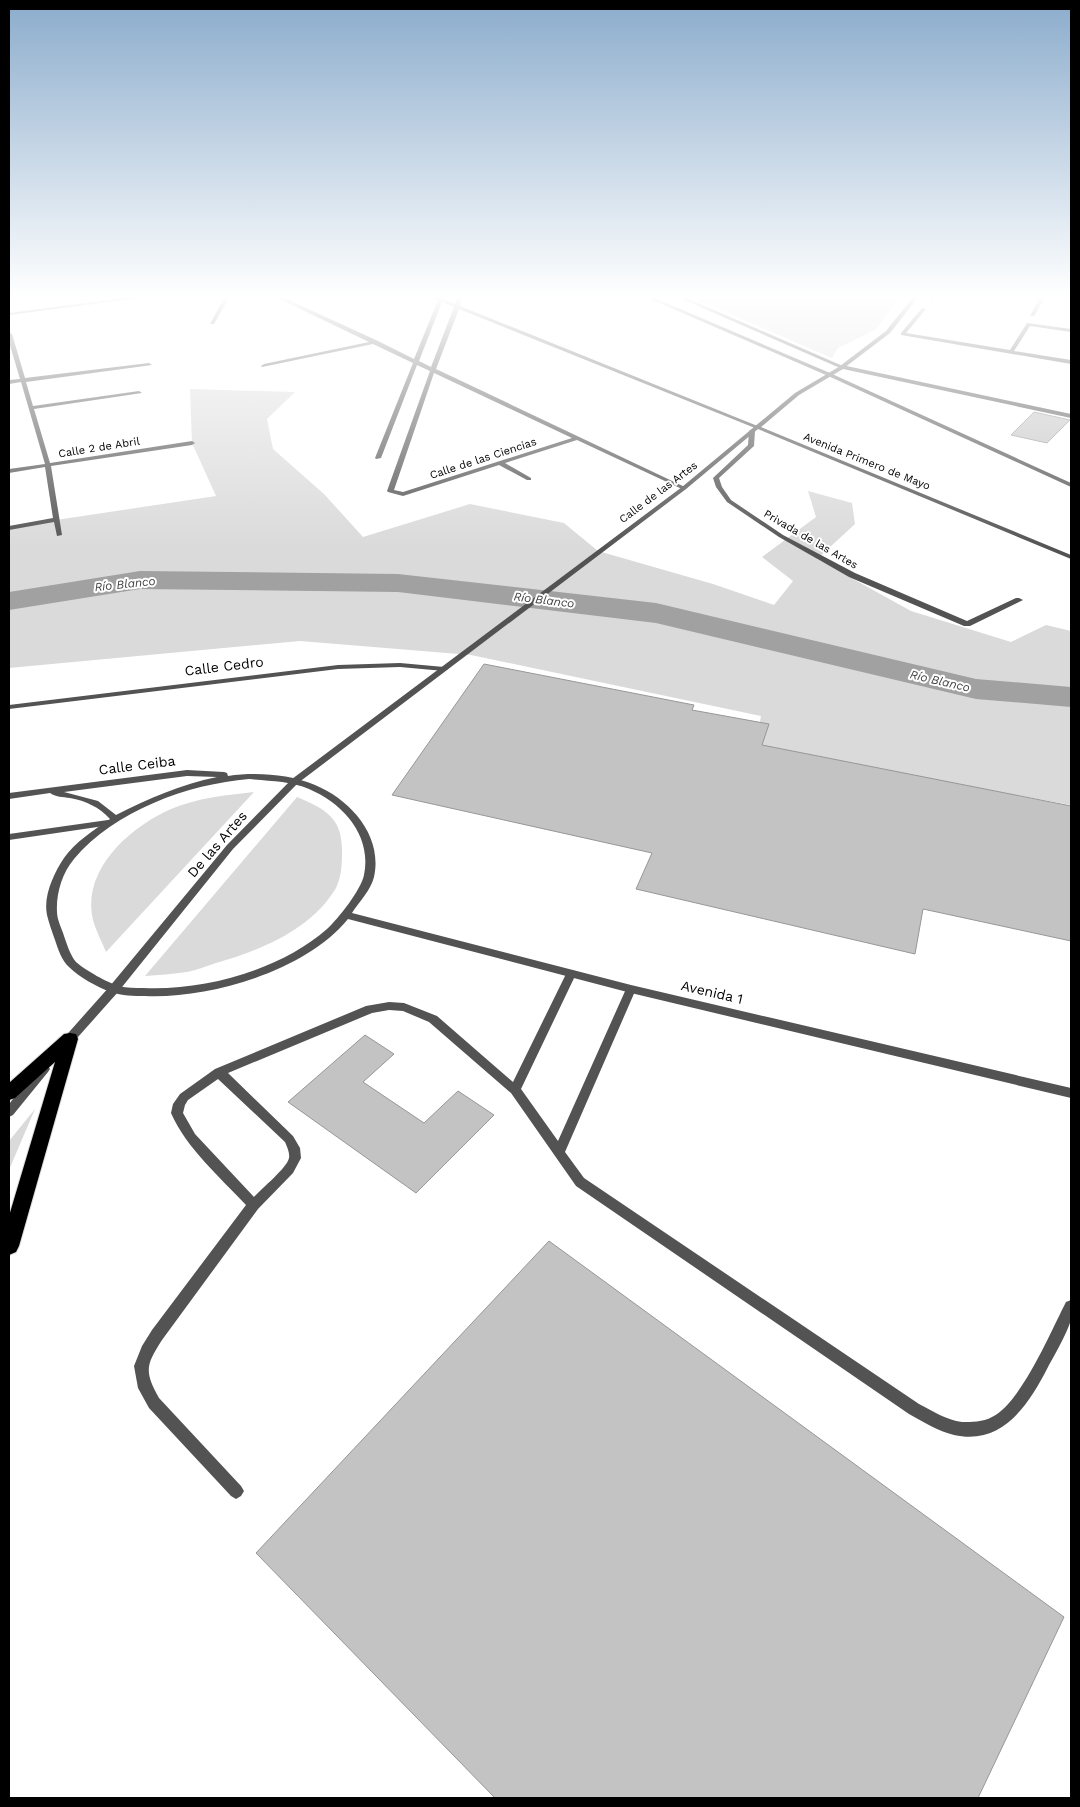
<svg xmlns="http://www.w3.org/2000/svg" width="1080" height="1807" font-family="'Work Sans',sans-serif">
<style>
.green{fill:#dadada}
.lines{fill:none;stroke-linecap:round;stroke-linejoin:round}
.river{fill:#a1a1a1;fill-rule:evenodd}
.building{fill:#c3c3c3;stroke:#979797}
.motorway-casing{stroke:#dbdbdb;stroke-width:2}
.service{fill:#535353;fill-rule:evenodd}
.minor{fill:#535353;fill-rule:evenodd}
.tertiary{fill:#535353;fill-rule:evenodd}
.motorway{fill:#000;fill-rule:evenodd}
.labels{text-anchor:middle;stroke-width:4;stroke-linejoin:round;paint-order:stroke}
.far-street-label{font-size:11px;fill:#000;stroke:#fff}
.far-water-label{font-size:12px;font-style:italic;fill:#424242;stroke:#fff}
.street-label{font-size:14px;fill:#000;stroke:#fff}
</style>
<rect width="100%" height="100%" fill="#fff"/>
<path class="green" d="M 688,296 L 901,296 L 875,330 L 838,348 L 832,358 Z
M 190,389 L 295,392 L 267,419 L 273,449 L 324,494 L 363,537 L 470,504 L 564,523 L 598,551 L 713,584 L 774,605 L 793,581 L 762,557 L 816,517 L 808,491 L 852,503 L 855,524 L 817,559 L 911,611 L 1011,642 L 1046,625 L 1071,631 L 1071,805 L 755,748 L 761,716 L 471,655 L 300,641 L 9,668 L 9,529 L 56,520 L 216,496 L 192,443 Z
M 254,792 L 106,952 C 102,942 96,931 93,920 C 81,870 130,827 171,809 C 197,798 226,795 254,792 Z
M 297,797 C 327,810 343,818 342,854 C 342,865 341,878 336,888 C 311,930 261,950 216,963 C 206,966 197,970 187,972 C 173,974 159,975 145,976 Z
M 35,1109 L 9,1170 L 9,1141 Z"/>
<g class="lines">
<path class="river" d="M 140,571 L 398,574 L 656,603 L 976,679 L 1071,687 L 1071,707 L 976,699 L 656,623 L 398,592 L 140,589 L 9,610 L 9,592 Z"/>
</g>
<path class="building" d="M 1034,412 L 1070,420 L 1047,443 L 1011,435 Z
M 484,664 L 694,705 L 692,710 L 769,724 L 762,745 L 1071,806 L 1071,941 L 923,909 L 915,954 L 636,889 L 652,853 L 392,795 Z
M 365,1035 L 394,1054 L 363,1082 L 424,1123 L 458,1091 L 494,1115 L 416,1193 L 288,1102 Z
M 549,1241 L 1064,1617 L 978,1798 L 495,1798 L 256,1553 Z"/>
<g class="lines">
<g class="motorway-casing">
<path id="motorway" d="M 70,1033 L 76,1034 L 78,1039 L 19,1246 L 16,1252 L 9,1255 L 9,1216 L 55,1062 L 15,1098 L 9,1100 L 9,1083 L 64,1034 Z"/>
</g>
<path class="service" d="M 914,296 L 919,296 L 890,333 L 844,368 L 840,368 L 840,366 L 886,331 Z
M 108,820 L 111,821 L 113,823 L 111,825 L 9,840 L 9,834 Z
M 571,970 L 575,971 L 576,974 L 521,1089 L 558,1141 L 626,989 L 627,986 L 635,986 L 636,989 L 565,1152 L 584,1178 L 919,1404 C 933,1411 946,1420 962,1422 C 971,1422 983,1422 992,1417 C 1021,1403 1051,1331 1066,1302 L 1071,1300 C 1071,1306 1072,1313 1071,1319 C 1069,1330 1054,1356 1048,1367 C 1029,1404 1003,1446 954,1435 C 938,1431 923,1422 909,1414 L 576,1186 L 511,1093 L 429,1022 L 403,1011 L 389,1010 L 372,1013 L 228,1073 L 293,1136 L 300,1148 L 301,1158 L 293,1173 L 258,1209 L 162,1340 C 146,1365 144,1371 159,1398 L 241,1486 L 244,1491 L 241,1496 L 236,1499 L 231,1496 L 149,1408 L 138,1388 L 134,1366 L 142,1346 L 152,1330 L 246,1205 C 220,1177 187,1149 171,1113 L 173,1104 L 180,1094 L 215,1069 L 366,1006 L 389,1002 L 404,1003 L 437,1016 L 513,1082 L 566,974 L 567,971 ZM 218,1079 L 285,1142 C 287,1147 290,1153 289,1158 C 287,1168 262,1188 254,1197 L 195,1134 L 183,1113 L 185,1105 L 188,1100 Z"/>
<path class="minor" d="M 139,296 L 155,296 L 9,315 L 9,313 Z
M 202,296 L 207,296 L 204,299 L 202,298 Z
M 225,296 L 230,296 L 214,324 L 210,324 Z
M 273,296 L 280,296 L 378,341 L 414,359 L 438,300 L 429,296 L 444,296 L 443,299 L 455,304 L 458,296 L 463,296 L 460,306 L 760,427 L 755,428 L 459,309 L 436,369 L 687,488 L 682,489 L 577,440 L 505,463 L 531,478 L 531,480 L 527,480 L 499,465 L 403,496 L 388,492 L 387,491 L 430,371 L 417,365 L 381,458 L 376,459 L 375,458 L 413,363 L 373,344 L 262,367 L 261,366 L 264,364 L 369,342 ZM 442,302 L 454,307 L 431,367 L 419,361 ZM 434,373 L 572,438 L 403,492 L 394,490 Z
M 643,296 L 650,296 L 830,373 L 1071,483 L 1071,487 L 826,375 Z
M 675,296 L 682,296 L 845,367 L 840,368 Z
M 931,296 L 936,296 L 932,300 L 930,299 Z
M 1041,296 L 1046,296 L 1034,316 L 1030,316 Z
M 922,308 L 926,309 L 906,333 L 1010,350 L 1027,323 L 1071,329 L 1071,332 L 1030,326 L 1014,351 L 1071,360 L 1071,364 L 901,335 L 901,333 Z
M 9,332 L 12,334 L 25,378 L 149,363 L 152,365 L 26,382 L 33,406 L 139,391 L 142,393 L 34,409 L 50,463 L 192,441 L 195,443 L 192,445 L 51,466 L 62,535 L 57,536 L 54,522 L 9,530 L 9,526 L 53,518 L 45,467 L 9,473 L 9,469 L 45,464 L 21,382 L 9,384 L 9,380 L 20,379 L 9,342 Z
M 752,429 L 755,431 L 754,446 L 719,478 L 722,487 L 731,500 L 783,535 L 855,573 L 967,621 L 1016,598 L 1019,598 L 1023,600 L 970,626 L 964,626 L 849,577 L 779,537 L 727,502 L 716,487 L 713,478 L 748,445 L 749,431 Z
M 400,663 L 444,667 L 448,669 L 444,671 L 400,667 L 338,669 L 9,709 L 9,705 L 338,665 Z
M 187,770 L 224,772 L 227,773 L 228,776 C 256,772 288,774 315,785 C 351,800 383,836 374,877 C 371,890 359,902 352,913 L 631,985 L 1071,1088 L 1071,1098 L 631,993 L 348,919 C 306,971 209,999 145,996 C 134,996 122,996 111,992 C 97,987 79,977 69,967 C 62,961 58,949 55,940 C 52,932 49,923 47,915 C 43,896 54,873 64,858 C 75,842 94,830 110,819 C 99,807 86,801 70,798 C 63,797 55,797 50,793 L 9,799 L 9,793 ZM 187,776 L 217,777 C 181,784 148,799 116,815 L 98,801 L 64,792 ZM 249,779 C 269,781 291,781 309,789 C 344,804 372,836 364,875 C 361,890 338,919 327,929 C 280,970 205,991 143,988 C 135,988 127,988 119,986 C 108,983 85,970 76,962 C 70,955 67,944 64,936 C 62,929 57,920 57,912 C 56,894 62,873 74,859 C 114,811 188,784 249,779 Z"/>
<path class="tertiary" d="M 842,365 L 1071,414 L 1071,418 L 843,369 L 799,395 L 761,427 L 1071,555 L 1071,559 L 758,429 L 686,489 L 298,783 L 233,849 L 118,992 L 70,1046 L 66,1047 L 62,1046 L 60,1043 L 62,1040 L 110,986 L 227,845 L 292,779 L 682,487 L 795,393 Z
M 44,1065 L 48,1066 L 50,1069 L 48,1072 L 13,1115 L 9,1117 L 9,1104 L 40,1066 Z"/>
<use href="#motorway" class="motorway"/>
</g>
<linearGradient id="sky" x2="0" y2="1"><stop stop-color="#8baccc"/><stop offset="0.54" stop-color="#fff"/><stop offset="1" stop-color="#fff" stop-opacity="0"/></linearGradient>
<rect width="1080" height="549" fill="url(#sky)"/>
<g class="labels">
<g class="far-street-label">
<text transform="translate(99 447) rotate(-9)" y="4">Calle 2 de Abril</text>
<text transform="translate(483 458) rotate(-18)" y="4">Calle de las Ciencias</text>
<text transform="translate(867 461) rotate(22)" y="4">Avenida Primero de Mayo</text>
<text transform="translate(658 492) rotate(-37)" y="4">Calle de las Artes</text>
<text transform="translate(811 539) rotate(30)" y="4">Privada de las Artes</text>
</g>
<g class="far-water-label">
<text transform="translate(125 584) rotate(-6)" y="4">Río Blanco</text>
<text transform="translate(544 600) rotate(7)" y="4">Río Blanco</text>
<text transform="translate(940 681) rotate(13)" y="4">Río Blanco</text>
</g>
<g class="street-label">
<text transform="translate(224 666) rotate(-7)" y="5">Calle Cedro</text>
<text transform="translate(137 765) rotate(-7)" y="5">Calle Ceiba</text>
<text transform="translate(217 844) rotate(-49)" y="5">De las Artes</text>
<text transform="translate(712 992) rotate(13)" y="5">Avenida 1</text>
</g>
</g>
<rect width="1080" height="1807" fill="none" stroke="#000000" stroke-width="20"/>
</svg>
